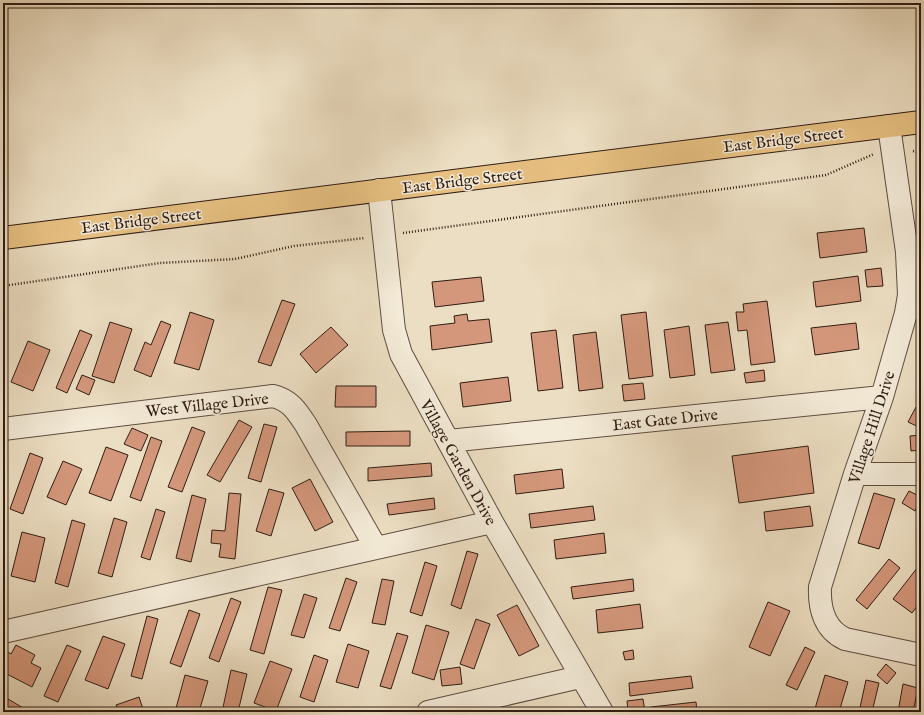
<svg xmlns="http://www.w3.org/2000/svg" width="924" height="715" font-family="'IM FELL English',serif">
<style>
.building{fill:#d4977b;stroke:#301d14}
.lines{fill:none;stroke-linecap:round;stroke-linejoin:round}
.minor-casing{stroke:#5f4d40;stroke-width:24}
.major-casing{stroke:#301d14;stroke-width:24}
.path{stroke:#301d14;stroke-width:2.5;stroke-dasharray:1 2;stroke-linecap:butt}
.minor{stroke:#f3ead7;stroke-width:22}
.major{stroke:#e6bf81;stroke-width:22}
.labels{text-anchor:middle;stroke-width:3;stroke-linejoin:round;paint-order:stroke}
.street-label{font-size:16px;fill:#301d14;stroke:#f3ead7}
</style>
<rect width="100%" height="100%" fill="#ecdec2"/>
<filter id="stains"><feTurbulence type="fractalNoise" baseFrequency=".005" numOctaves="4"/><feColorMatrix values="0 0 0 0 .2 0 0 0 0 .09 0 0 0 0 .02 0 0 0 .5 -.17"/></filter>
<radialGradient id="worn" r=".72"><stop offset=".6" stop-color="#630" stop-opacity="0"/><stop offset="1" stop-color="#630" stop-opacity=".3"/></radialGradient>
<path class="building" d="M 864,228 L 867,252 L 820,258 L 817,233 Z
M 881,268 L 883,286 L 867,287 L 865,270 Z
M 858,276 L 861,301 L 816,307 L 813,282 Z
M 481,277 L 484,301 L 435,307 L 432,282 Z
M 282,300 L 295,304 L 271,366 L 258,362 Z
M 767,301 L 775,362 L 751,365 L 747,330 L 738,331 L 736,312 L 744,312 L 743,304 Z
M 190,312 L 214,320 L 199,370 L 174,363 Z
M 646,312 L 653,376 L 629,379 L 621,315 Z
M 467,314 L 468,321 L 489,319 L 492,342 L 432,350 L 430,326 L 455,323 L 454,316 Z
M 161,321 L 171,325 L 151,377 L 134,370 L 145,342 L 151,345 Z
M 110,322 L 132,329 L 114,383 L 92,376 Z
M 728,322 L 735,370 L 711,373 L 705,325 Z
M 856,323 L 859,349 L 815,355 L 811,328 Z
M 689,326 L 695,375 L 670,378 L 664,330 Z
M 331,327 L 348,345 L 316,373 L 300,354 Z
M 80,330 L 92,335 L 67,393 L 56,388 Z
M 556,330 L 563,388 L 538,391 L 531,333 Z
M 596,332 L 603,388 L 579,391 L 573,335 Z
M 28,341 L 50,350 L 33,391 L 11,382 Z
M 764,370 L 765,381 L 746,383 L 744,373 Z
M 82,375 L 95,380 L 89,395 L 76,389 Z
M 508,377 L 511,401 L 463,407 L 460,383 Z
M 643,383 L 645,399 L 624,401 L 622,385 Z
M 336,386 L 376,386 L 376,407 L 335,407 Z
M 916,407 L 921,409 L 921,428 L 908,422 Z
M 239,420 L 252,427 L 220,482 L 207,475 Z
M 264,424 L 277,427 L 261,482 L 248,478 Z
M 192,427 L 205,432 L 182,492 L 168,487 Z
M 132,428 L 148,435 L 141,451 L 124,444 Z
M 410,431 L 410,446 L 346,446 L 346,432 Z
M 921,435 L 921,450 L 911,451 L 910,436 Z
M 151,437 L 162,441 L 141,501 L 130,497 Z
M 808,446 L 814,493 L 739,503 L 732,456 Z
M 106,447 L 128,455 L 111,501 L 89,493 Z
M 30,453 L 43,458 L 23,514 L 10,509 Z
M 63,461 L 82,469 L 66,505 L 47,497 Z
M 431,463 L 432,476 L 368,481 L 368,468 Z
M 562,469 L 564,488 L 516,494 L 514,475 Z
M 310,479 L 333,522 L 315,531 L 292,488 Z
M 269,489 L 284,493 L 271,536 L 256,531 Z
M 909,491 L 921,497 L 915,511 L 902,503 Z
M 229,493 L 241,494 L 235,559 L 219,557 L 221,544 L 211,543 L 212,530 L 225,531 Z
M 874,493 L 895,499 L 879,549 L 858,543 Z
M 192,495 L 206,499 L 191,562 L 176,558 Z
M 434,498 L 435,509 L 389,515 L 387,504 Z
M 593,506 L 595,520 L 531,528 L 529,514 Z
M 810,506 L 813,526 L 766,531 L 764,512 Z
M 156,509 L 165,512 L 150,560 L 141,557 Z
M 114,518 L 127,522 L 112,577 L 98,573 Z
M 72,520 L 85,524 L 68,587 L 55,583 Z
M 22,532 L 45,538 L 35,582 L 11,576 Z
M 604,533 L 606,553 L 556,559 L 554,540 Z
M 467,551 L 478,554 L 461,609 L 451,605 Z
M 889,559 L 900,568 L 867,609 L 856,600 Z
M 425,562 L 437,566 L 422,616 L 410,612 Z
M 921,563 L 921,601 L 912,613 L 893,599 Z
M 346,578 L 357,582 L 340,631 L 329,628 Z
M 382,579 L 394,581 L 385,625 L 372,623 Z
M 633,579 L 634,591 L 573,599 L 571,587 Z
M 268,587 L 282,590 L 264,654 L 250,650 Z
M 304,594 L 317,598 L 304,638 L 291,635 Z
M 231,598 L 241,602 L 219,662 L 209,658 Z
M 768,602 L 790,611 L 770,656 L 749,647 Z
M 640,604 L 643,628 L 598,633 L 596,610 Z
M 517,605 L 539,646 L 519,656 L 497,615 Z
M 189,610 L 200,614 L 181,667 L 170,663 Z
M 147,616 L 158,619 L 142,679 L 131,676 Z
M 476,619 L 490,624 L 474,669 L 460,664 Z
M 426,625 L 449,632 L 434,680 L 412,673 Z
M 397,633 L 408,636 L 391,689 L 380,686 Z
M 103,636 L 125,644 L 108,689 L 85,680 Z
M 348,644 L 369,651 L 358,688 L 336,682 Z
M 16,645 L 35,655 L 31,663 L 41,668 L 32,687 L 3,672 L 3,649 L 11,654 Z
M 67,645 L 81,651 L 58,702 L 44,696 Z
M 805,647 L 815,652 L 797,690 L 786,685 Z
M 633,650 L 634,659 L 625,660 L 623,652 Z
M 314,655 L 328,660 L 314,702 L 300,697 Z
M 270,661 L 292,669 L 276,711 L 254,703 Z
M 886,664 L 896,673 L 887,684 L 877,675 Z
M 460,667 L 462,684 L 442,686 L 440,670 Z
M 231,670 L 247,674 L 238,712 L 222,712 Z
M 185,675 L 208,681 L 199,712 L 175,712 Z
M 825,675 L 848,682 L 839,712 L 814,712 Z
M 691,676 L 693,688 L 630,696 L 629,683 Z
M 866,680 L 879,683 L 872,712 L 859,712 Z
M 903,684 L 918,688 L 913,712 L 898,712 Z
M 3,696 L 30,712 L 3,712 Z
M 139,697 L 144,712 L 119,712 L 116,705 Z
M 643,699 L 645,712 L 628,712 L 627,701 Z
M 696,702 L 697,712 L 652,712 L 651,707 Z"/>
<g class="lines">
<g class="minor-casing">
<path id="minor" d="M 889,126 L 907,252 L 909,295 L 906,313 L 882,397 L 855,474 L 820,587 C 819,609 825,630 845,639 L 921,655
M 379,190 L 394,330 L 401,354 L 492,522 L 602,712
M 3,429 L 273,396 C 290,400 297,411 306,425 L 376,548
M 448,441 L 882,397
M 855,474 L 921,474
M 3,632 L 492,522
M 428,712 L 580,677"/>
</g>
<g class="major-casing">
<path id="major" d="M 3,238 L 921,122"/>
</g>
<path class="path" d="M 913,151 L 921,153
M 403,233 L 826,175 L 874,154
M 3,286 L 160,263 L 235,259 L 294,246 L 365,238"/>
<use href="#minor" class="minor"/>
<use href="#major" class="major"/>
</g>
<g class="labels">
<g class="street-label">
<text transform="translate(783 139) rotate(-7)" y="6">East Bridge Street</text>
<text transform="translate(462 180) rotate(-7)" y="6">East Bridge Street</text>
<text transform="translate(141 220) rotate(-7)" y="6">East Bridge Street</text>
<text transform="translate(207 404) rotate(-6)" y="6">West Village Drive</text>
<text transform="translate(665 419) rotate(-6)" y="6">East Gate Drive</text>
<text transform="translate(871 427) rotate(-72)" y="6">Village Hill Drive</text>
<text transform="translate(459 462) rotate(61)" y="6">Village Garden Drive</text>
</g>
</g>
<rect width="924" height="715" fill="none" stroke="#ecdec2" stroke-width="16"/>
<rect x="4" y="4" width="916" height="707" fill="none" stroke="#301d14" stroke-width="2"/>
<rect x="8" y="8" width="908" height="699" fill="none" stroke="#301d14"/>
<rect width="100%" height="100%" filter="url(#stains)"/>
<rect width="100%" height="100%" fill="url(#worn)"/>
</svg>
